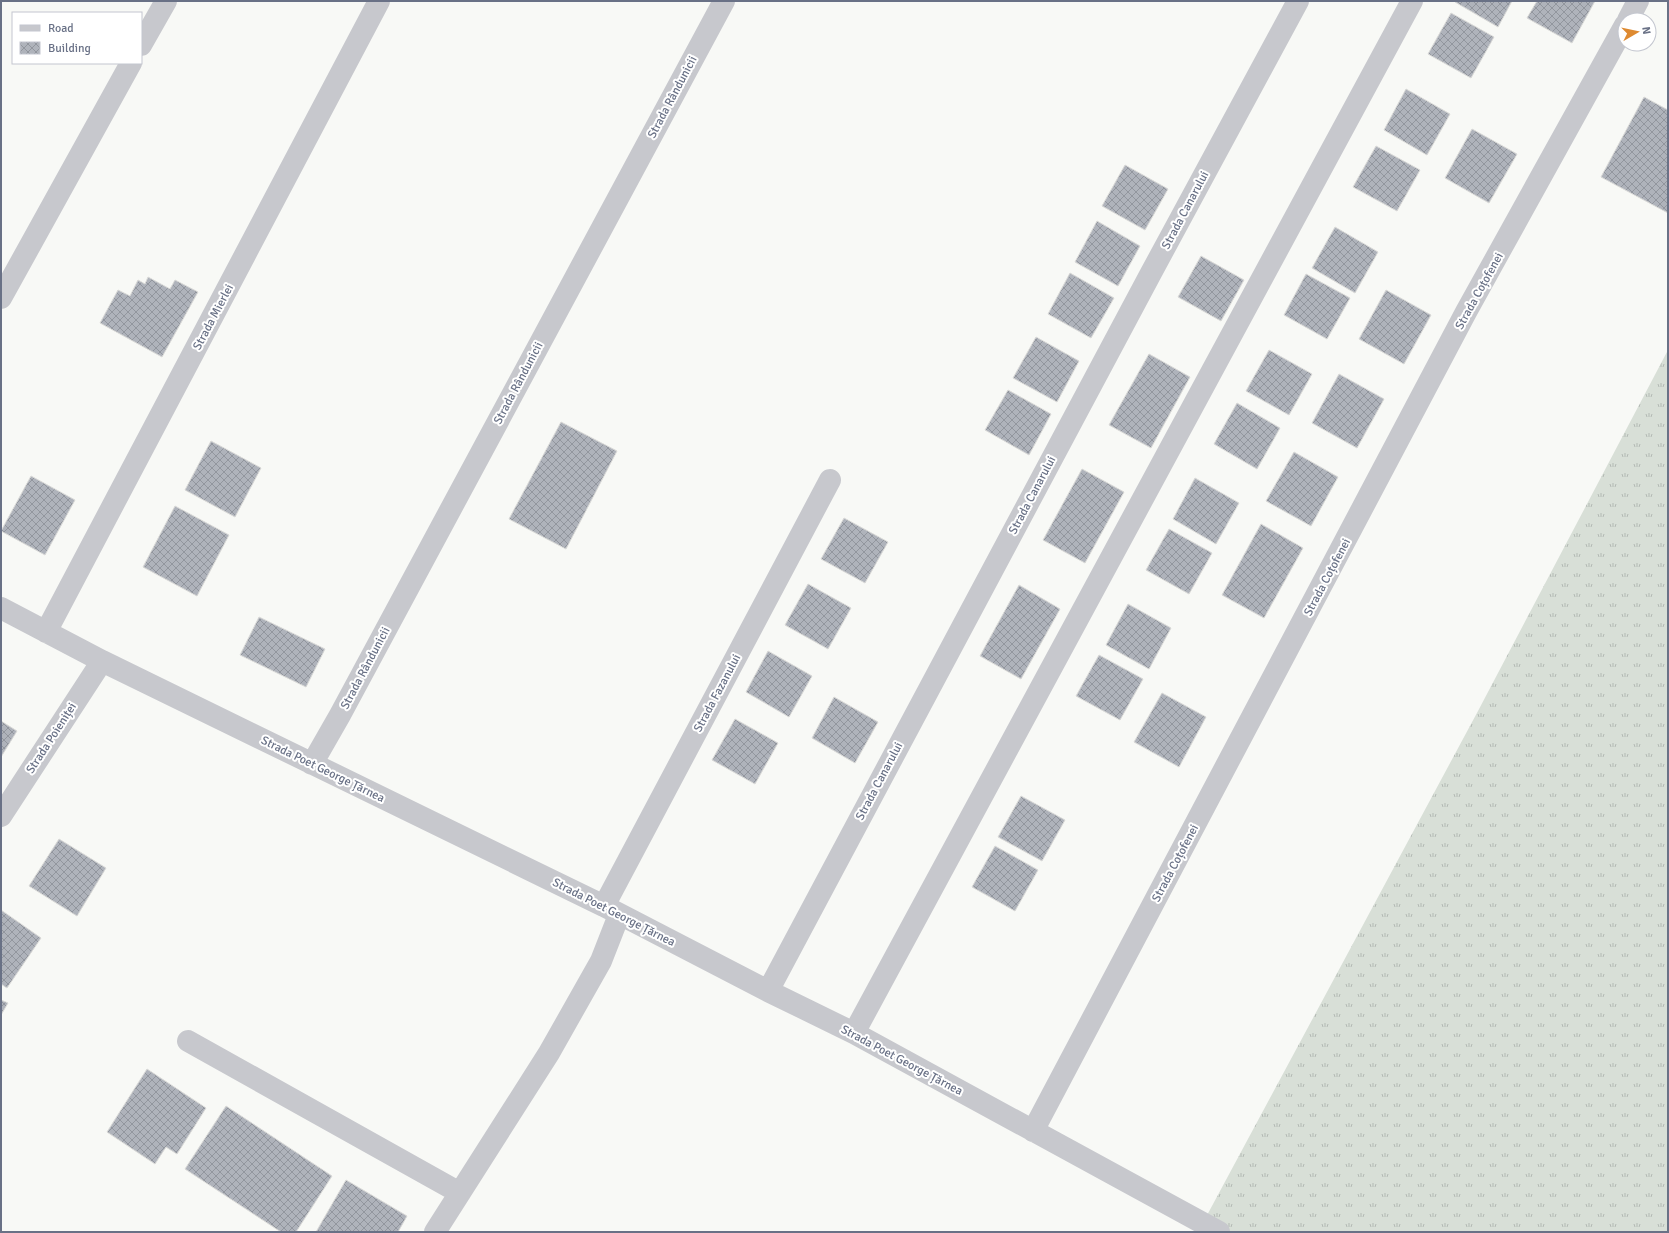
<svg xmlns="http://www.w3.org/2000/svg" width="1669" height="1233" font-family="Signika,sans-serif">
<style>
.grass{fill:url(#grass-tufts)}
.building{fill:url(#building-cross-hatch);stroke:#dadad8}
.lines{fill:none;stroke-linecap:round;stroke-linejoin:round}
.minor{stroke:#c7c8cd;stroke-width:22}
.labels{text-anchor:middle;stroke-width:4;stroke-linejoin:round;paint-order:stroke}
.street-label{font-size:12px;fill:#697186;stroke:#fff}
</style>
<defs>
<pattern id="grass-tufts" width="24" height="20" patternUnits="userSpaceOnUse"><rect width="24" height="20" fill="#d8dfd7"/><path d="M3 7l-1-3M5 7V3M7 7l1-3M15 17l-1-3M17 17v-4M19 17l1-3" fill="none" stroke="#b3b9b4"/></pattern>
<pattern id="building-cross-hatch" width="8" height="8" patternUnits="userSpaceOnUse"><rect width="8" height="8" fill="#afb3bb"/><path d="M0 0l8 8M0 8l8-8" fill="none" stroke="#92969e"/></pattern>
</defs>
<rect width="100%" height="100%" fill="#f8f9f6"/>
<path class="grass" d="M 1668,350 L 1668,1232 L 1198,1232 L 1478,711 Z"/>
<path class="building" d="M 1455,1 L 1512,1 L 1498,27 L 1455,2 Z
M 1537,1 L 1595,1 L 1572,43 L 1527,18 Z
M 1451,13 L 1494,37 L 1471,78 L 1428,54 Z
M 1406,89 L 1450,114 L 1427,155 L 1384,130 Z
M 1644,97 L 1668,110 L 1668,213 L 1601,177 Z
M 1472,129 L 1517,154 L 1489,203 L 1445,178 Z
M 1376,146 L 1420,170 L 1397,211 L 1353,187 Z
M 1125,165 L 1168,189 L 1145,230 L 1102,206 Z
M 1097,221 L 1140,246 L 1118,286 L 1075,262 Z
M 1335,227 L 1378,252 L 1355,293 L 1312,268 Z
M 1201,256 L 1244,280 L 1221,321 L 1178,297 Z
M 1070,273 L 1114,298 L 1091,338 L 1048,314 Z
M 1306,274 L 1350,298 L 1327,339 L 1284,315 Z
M 148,277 L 170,289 L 175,280 L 198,292 L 162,357 L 100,323 L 118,290 L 130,296 L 138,280 L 145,284 Z
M 1386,290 L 1431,315 L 1404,364 L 1359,339 Z
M 1036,337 L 1079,361 L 1057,402 L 1013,378 Z
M 1269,350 L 1312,374 L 1289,415 L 1246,391 Z
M 1149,354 L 1190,377 L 1151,448 L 1109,425 Z
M 1339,374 L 1384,399 L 1357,448 L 1312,423 Z
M 1008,390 L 1051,414 L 1029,455 L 985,430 Z
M 1237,403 L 1280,428 L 1257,469 L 1214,444 Z
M 561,422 L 617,451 L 566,549 L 509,519 Z
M 211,441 L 261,468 L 235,517 L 185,490 Z
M 1294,452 L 1338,477 L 1311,526 L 1266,501 Z
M 1082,469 L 1124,492 L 1085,563 L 1043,540 Z
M 31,476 L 75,500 L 45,555 L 1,531 Z
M 1195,478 L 1239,503 L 1216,544 L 1173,519 Z
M 175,506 L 229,535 L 197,596 L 143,567 Z
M 844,518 L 888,542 L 865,583 L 821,559 Z
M 1261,524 L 1303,548 L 1264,618 L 1222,595 Z
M 1169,529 L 1212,553 L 1189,594 L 1146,570 Z
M 808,584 L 851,608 L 828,649 L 785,625 Z
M 1019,585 L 1060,609 L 1021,679 L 980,656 Z
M 1128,604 L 1171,628 L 1149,669 L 1106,645 Z
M 259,617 L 325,649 L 306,687 L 240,655 Z
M 768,651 L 812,676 L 789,717 L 746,692 Z
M 1099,655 L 1143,679 L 1120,720 L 1076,696 Z
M 1162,693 L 1206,717 L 1179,767 L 1134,742 Z
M 834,697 L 878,722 L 855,763 L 812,738 Z
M 735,719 L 778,743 L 755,784 L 712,760 Z
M 1,721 L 17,731 L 1,757 Z
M 1021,796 L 1065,820 L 1042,861 L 998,837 Z
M 59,839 L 106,868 L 77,916 L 29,886 Z
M 995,846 L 1038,870 L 1015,911 L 972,887 Z
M 1,910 L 41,938 L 7,988 L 1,984 Z
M 1,1000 L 8,1003 L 1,1015 Z
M 147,1069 L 206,1108 L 177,1154 L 166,1147 L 155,1164 L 107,1132 Z
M 226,1106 L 332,1176 L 296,1232 L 281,1232 L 185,1169 Z
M 346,1180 L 407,1216 L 398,1232 L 316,1232 Z"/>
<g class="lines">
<path class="minor" d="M 1628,20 L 1638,1
M 141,45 L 166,1
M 1,298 L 131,63
M 1,608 L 102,661 L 604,906 L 768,991 L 854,1033 L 1219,1232
M 46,632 L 379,1
M 312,764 L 340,715 L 724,1
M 1,816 L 102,661
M 604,906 L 830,480
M 768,991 L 1151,273 L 1298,1
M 854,1033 L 1412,1
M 188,1041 L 460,1193
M 1033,1131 L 1466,312 L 1625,25
M 435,1232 L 549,1053 L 601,961 L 619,915"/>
</g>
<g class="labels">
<g class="street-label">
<text transform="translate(672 97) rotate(-62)" y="4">Strada Rândunicii</text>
<text transform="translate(1185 210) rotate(-62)" y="4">Strada Canarului</text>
<text transform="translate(1479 291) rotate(-61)" y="4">Strada Coțofenei</text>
<text transform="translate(213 317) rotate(-62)" y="4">Strada Mierlei</text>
<text transform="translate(518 383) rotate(-62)" y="4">Strada Rândunicii</text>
<text transform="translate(1032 495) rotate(-62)" y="4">Strada Canarului</text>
<text transform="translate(1327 577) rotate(-62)" y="4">Strada Coțofenei</text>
<text transform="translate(365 668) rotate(-62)" y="4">Strada Rândunicii</text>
<text transform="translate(717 693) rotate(-62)" y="4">Strada Fazanului</text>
<text transform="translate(51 738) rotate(-57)" y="4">Strada Poieniței</text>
<text transform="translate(323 769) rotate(26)" y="4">Strada Poet George Țărnea</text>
<text transform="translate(879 781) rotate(-62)" y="4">Strada Canarului</text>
<text transform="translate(1175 863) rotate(-62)" y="4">Strada Coțofenei</text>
<text transform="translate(614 912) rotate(27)" y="4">Strada Poet George Țărnea</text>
<text transform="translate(902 1060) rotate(28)" y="4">Strada Poet George Țărnea</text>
</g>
</g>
<rect width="1669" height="1233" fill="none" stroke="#697186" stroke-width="4"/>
<rect x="12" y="12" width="130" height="52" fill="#ffffff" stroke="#c3c6cf"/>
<rect x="20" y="25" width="20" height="6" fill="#c7c8cd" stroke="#c3c6cf"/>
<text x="48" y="32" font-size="12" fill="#697186">Road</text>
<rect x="20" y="42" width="20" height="12" fill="url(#building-cross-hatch)" stroke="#c3c6cf"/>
<text x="48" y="52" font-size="12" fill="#697186">Building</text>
<g transform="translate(1637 32) rotate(81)"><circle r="19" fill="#ffffff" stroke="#c3c6cf"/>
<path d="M0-3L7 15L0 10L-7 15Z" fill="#de8a31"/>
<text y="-6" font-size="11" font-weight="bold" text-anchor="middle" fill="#697186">N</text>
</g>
</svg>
